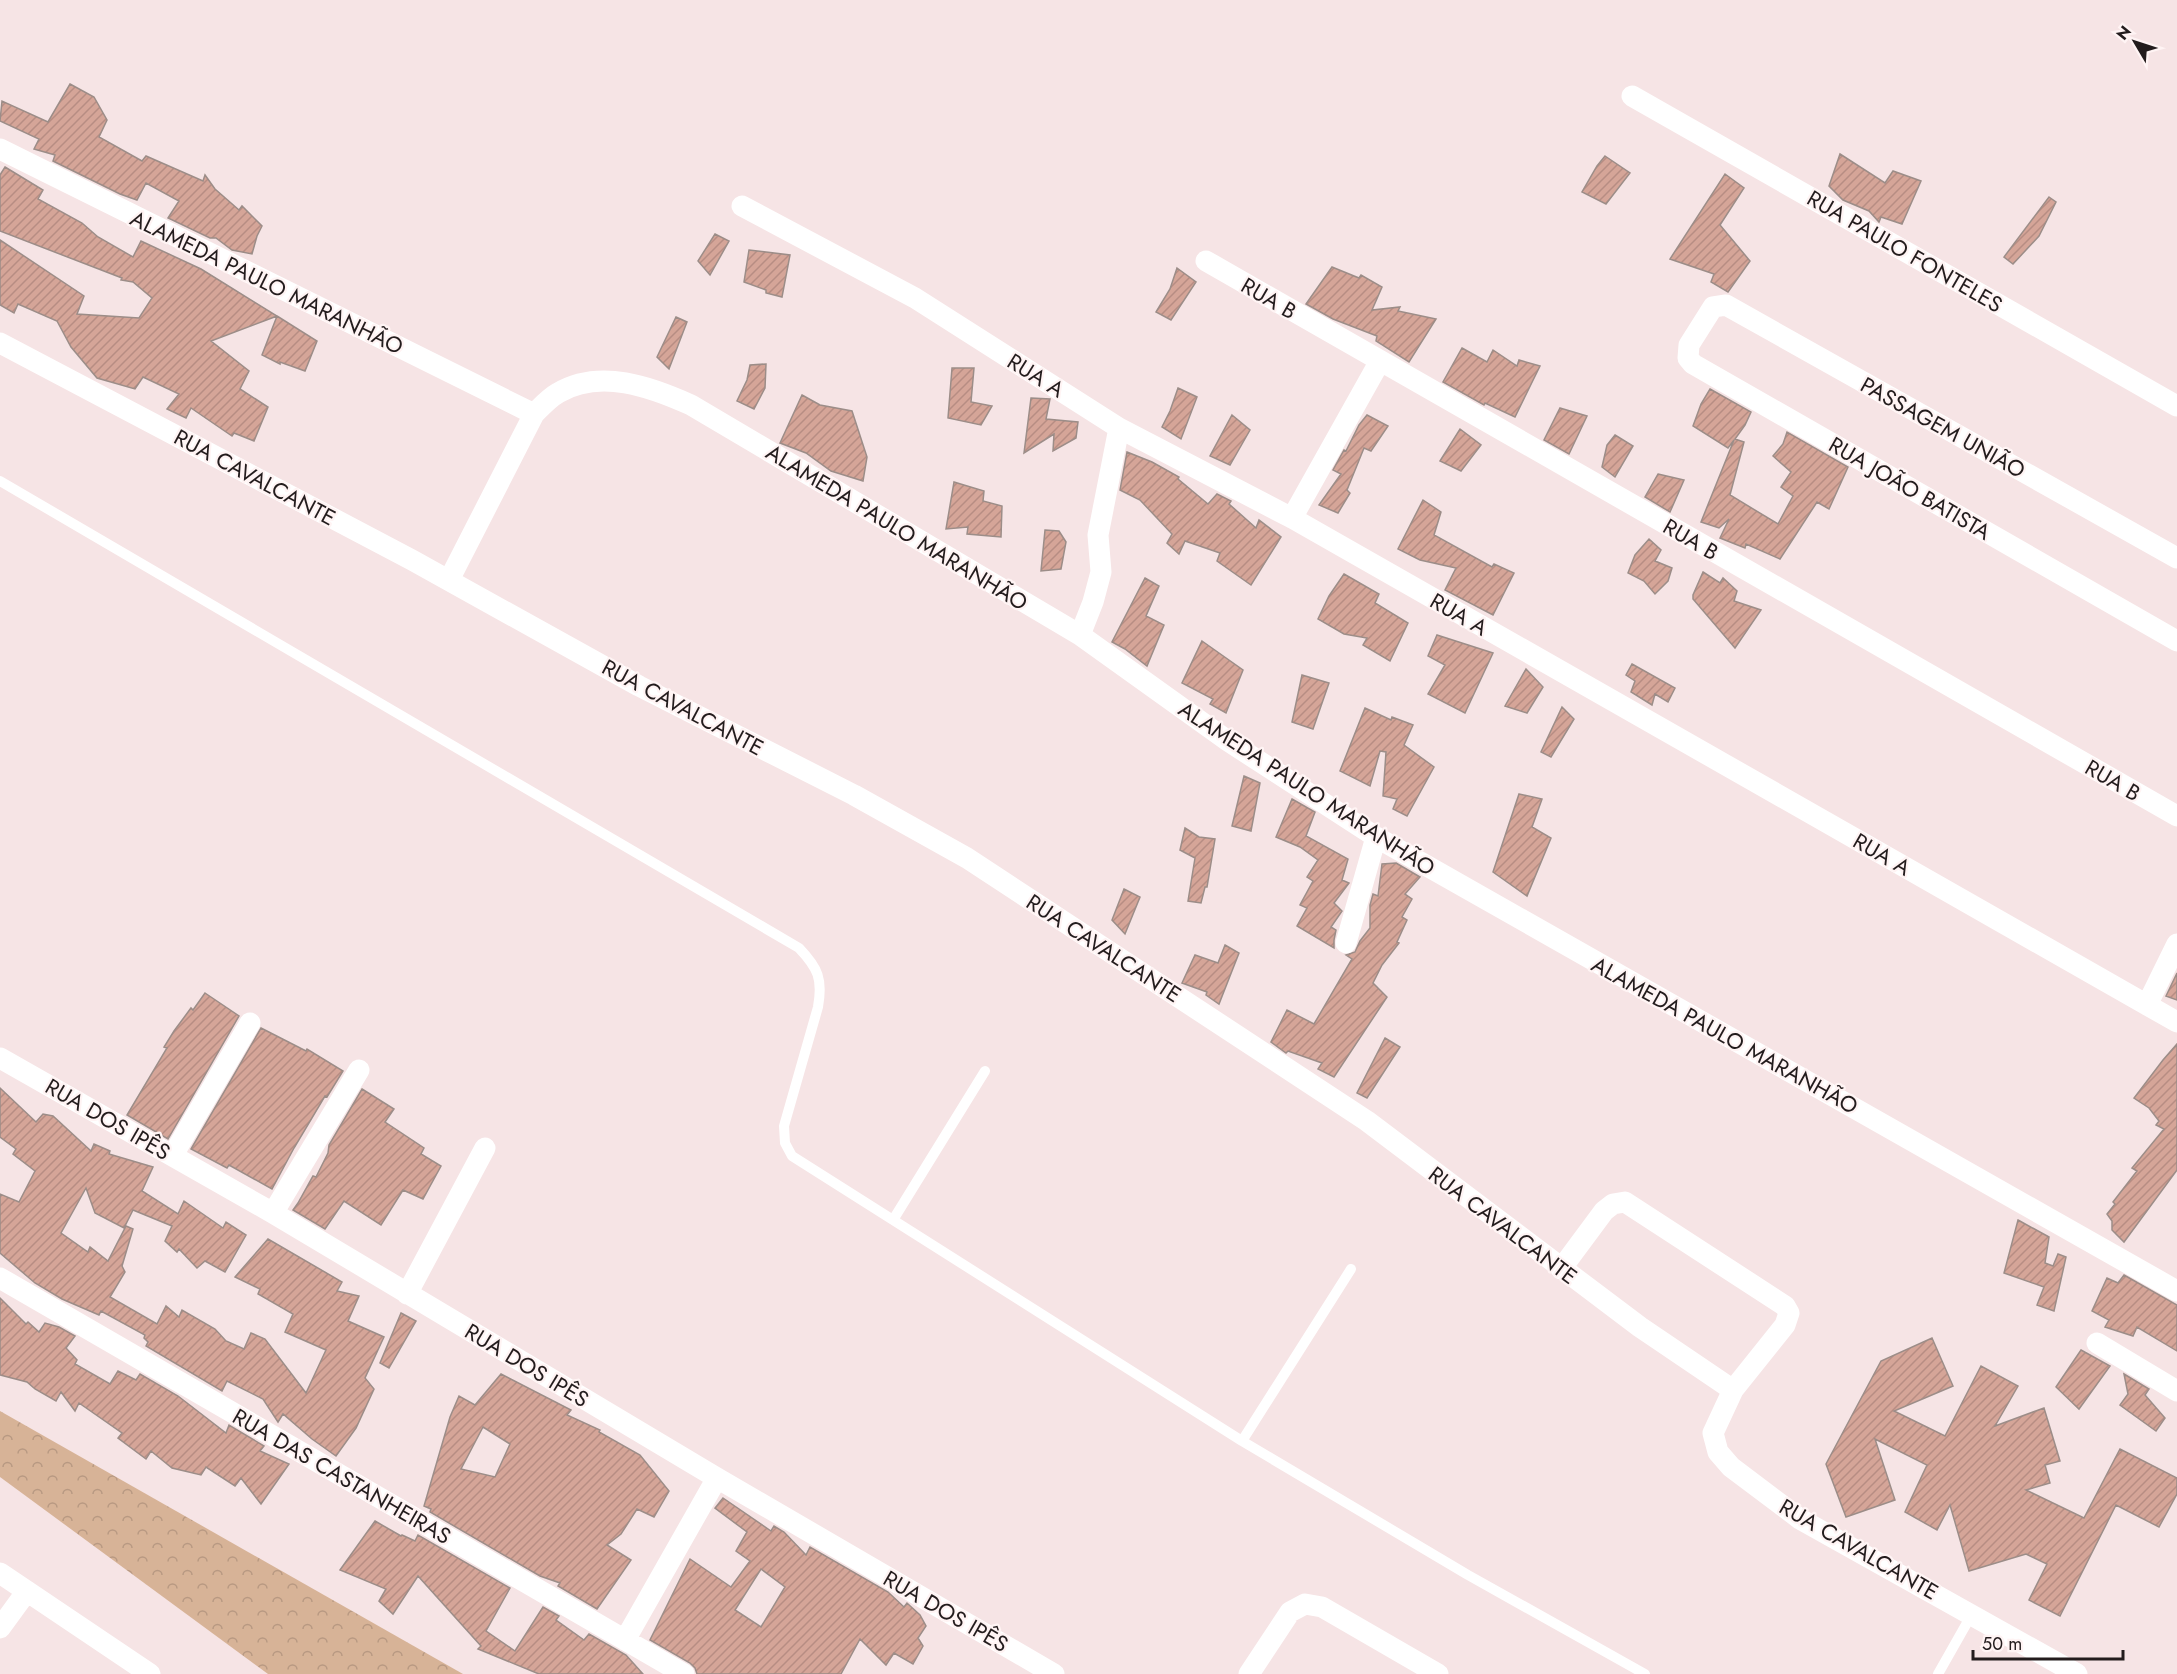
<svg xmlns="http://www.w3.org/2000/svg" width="2177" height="1674" font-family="Jost,sans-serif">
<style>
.forest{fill:url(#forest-crowns)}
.building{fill:url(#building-hatch);stroke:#9c8d88;stroke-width:1.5;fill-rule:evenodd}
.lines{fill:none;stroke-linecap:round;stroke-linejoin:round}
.lane{stroke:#fff;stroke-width:10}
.street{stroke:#fff;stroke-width:21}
.labels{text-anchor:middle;stroke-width:4.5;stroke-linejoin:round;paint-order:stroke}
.street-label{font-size:22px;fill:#231c1d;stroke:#fff4f4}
</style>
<defs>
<pattern id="forest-crowns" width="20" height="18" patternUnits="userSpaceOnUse" patternTransform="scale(1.5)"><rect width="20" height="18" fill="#d7b397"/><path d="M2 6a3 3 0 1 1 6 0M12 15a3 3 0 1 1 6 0" fill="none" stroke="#b89982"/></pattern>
<pattern id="building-hatch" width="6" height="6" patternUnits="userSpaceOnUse" patternTransform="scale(1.5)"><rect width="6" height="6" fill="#d5a598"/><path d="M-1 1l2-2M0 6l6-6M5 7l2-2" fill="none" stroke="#b78d83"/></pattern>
</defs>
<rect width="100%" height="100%" fill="#f6e4e5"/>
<path class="forest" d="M 0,1411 L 463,1674 L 268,1674 L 0,1477 Z"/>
<path class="building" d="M 70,84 L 94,97 L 107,120 L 99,137 L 142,161 L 146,156 L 203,181 L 205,175 L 215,189 L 239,210 L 242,206 L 262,226 L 257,236 L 252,254 L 232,250 L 216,238 L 210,238 L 168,218 L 179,201 L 146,183 L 137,200 L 120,194 L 53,161 L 55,155 L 34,149 L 39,139 L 0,121 L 2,101 L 48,122 Z
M 1840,154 L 1885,183 L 1893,171 L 1921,181 L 1902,224 L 1881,217 L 1879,222 L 1869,211 L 1843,200 L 1829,186 Z
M 1605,156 L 1630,173 L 1606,204 L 1582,192 L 1597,166 Z
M 5,167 L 43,190 L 38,199 L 82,223 L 98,237 L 133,257 L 141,241 L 201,269 L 277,316 L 211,341 L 249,371 L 240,389 L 268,407 L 254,441 L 234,433 L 232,436 L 191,408 L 186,418 L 167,409 L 179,394 L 143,377 L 135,389 L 97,378 L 71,347 L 57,321 L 18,304 L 14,313 L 0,305 L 0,240 L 84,296 L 77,314 L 139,318 L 152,298 L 133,282 L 121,280 L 122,278 L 0,231 L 0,175 Z
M 1725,174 L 1744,188 L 1720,225 L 1750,261 L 1728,292 L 1711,282 L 1714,274 L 1670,259 Z
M 2049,197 L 2056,202 L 2039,236 L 2013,264 L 2004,257 Z
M 715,234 L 729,241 L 710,275 L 698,261 Z
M 749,250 L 790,255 L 782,297 L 766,293 L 766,290 L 744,282 Z
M 1332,267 L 1359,278 L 1361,275 L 1382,287 L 1372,310 L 1400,307 L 1398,311 L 1436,319 L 1409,362 L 1376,341 L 1377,336 L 1333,319 L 1306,304 Z
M 1177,268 L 1196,282 L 1171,320 L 1156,312 L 1170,289 Z
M 277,316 L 317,341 L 305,371 L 280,362 L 280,364 L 262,355 Z
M 676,317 L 687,322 L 669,369 L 657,357 Z
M 1462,348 L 1487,362 L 1493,350 L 1517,366 L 1519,360 L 1540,366 L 1515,417 L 1485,403 L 1484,405 L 1443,382 Z
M 766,364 L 765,388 L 754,409 L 737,401 L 747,380 L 750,365 Z
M 952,368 L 974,368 L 971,402 L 992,406 L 981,425 L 948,418 Z
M 1178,388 L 1197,397 L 1181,439 L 1162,427 L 1170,411 Z
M 1710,389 L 1751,412 L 1745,425 L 1735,439 L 1744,442 L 1730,495 L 1778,524 L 1793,496 L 1781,487 L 1791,472 L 1773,456 L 1783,444 L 1787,432 L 1848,467 L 1829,509 L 1817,502 L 1780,559 L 1746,544 L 1745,548 L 1720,538 L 1729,519 L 1719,528 L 1701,522 L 1734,440 L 1728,448 L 1693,426 L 1701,404 Z
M 802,395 L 820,405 L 852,411 L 867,457 L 863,481 L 831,471 L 806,453 L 780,443 Z
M 1031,398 L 1050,399 L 1046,419 L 1078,422 L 1076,438 L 1053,451 L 1054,434 L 1024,453 Z
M 1560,408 L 1587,416 L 1569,454 L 1544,440 Z
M 1232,415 L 1250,430 L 1230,465 L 1210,456 Z
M 1367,415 L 1388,426 L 1371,451 L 1364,448 L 1347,490 L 1350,493 L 1338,513 L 1319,505 L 1341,474 L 1333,470 L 1344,450 L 1346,451 L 1359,425 Z
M 1460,429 L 1481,445 L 1461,471 L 1440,461 Z
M 1615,435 L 1633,446 L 1615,477 L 1602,467 L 1607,445 Z
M 1127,452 L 1152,462 L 1179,477 L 1178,479 L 1208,504 L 1217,494 L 1231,501 L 1229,504 L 1256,528 L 1259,520 L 1281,537 L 1251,585 L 1217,561 L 1220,553 L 1185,541 L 1179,554 L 1167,543 L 1172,534 L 1140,500 L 1120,490 Z
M 1658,474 L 1684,480 L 1670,512 L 1645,497 Z
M 954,482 L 984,491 L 983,501 L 1002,506 L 1001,537 L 967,534 L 968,527 L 946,529 Z
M 1423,500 L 1441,512 L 1434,535 L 1492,567 L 1494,564 L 1514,573 L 1493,615 L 1445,590 L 1456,568 L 1420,560 L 1398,549 Z
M 1045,530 L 1059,531 L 1066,542 L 1061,569 L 1041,571 Z
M 1649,539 L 1661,550 L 1655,561 L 1672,568 L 1668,581 L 1655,594 L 1644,581 L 1628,573 L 1635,555 Z
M 1703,572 L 1720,583 L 1723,578 L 1737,591 L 1734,601 L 1761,610 L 1735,648 L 1693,599 L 1693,595 Z
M 1344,574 L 1379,594 L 1375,603 L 1408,623 L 1390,661 L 1363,645 L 1367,638 L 1344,634 L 1318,619 L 1329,596 Z
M 1145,578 L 1159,586 L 1146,616 L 1164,625 L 1147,666 L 1125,649 L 1112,642 Z
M 1437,635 L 1493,653 L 1465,713 L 1428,694 L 1445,665 L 1428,656 Z
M 1202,641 L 1243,670 L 1226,713 L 1210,704 L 1213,699 L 1182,683 Z
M 1632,664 L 1675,688 L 1668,702 L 1655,694 L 1652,705 L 1631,692 L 1635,681 L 1626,675 Z
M 1526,669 L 1543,687 L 1527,713 L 1505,706 Z
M 1302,675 L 1329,683 L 1313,729 L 1292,722 Z
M 1562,707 L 1574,719 L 1551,757 L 1541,752 Z
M 1365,708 L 1391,720 L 1392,717 L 1413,725 L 1404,745 L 1434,767 L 1407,816 L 1393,809 L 1397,799 L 1383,796 L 1386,752 L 1380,751 L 1370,786 L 1340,771 Z
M 1244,776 L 1260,783 L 1251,831 L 1232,826 Z
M 1519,794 L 1542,799 L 1532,827 L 1551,838 L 1527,896 L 1493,872 Z
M 1292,799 L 1315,812 L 1306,836 L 1348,859 L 1342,880 L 1349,883 L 1334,903 L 1342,911 L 1331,927 L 1336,930 L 1334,940 L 1334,948 L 1297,926 L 1307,908 L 1300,905 L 1313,881 L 1307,877 L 1318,860 L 1300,847 L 1276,837 Z
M 1185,828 L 1199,837 L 1215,839 L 1207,887 L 1205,887 L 1201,903 L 1188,901 L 1195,858 L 1180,850 Z
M 1396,863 L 1420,877 L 1405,894 L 1412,899 L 1402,917 L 1407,920 L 1397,942 L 1399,943 L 1382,965 L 1373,983 L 1387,997 L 1334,1077 L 1318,1069 L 1322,1063 L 1288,1051 L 1286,1053 L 1271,1042 L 1287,1010 L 1314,1024 L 1352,959 L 1346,955 L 1355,952 L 1360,941 L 1370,928 L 1370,905 L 1373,894 L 1378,896 L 1382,864 Z
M 1124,889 L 1140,897 L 1125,934 L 1112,920 Z
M 1225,945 L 1239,953 L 1219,1004 L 1206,995 L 1207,992 L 1182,983 L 1195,955 L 1218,963 Z
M 2177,973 L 2177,1000 L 2166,996 Z
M 205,993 L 239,1016 L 168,1139 L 127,1115 L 167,1048 L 164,1047 L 174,1031 L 191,1008 L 193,1010 Z
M 261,1028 L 306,1051 L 307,1049 L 343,1071 L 327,1097 L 325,1096 L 294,1148 L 272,1189 L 229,1165 L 227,1168 L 191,1149 Z
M 1385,1038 L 1400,1047 L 1367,1098 L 1357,1093 Z
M 2177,1044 L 2177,1170 L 2124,1242 L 2112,1230 L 2112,1221 L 2107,1214 L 2115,1204 L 2113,1202 L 2137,1171 L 2132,1168 L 2164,1129 L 2156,1125 L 2159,1121 L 2149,1108 L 2134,1098 L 2163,1060 Z
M 0,1088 L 36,1122 L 43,1114 L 53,1116 L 91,1151 L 94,1144 L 110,1151 L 109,1154 L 153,1167 L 142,1191 L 178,1214 L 184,1201 L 223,1228 L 226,1222 L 246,1235 L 225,1272 L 205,1261 L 197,1268 L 179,1249 L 177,1252 L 165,1241 L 172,1226 L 133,1210 L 124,1228 L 95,1213 L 86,1188 L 61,1233 L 88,1252 L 90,1247 L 108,1261 L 126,1226 L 133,1229 L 122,1266 L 125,1272 L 110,1297 L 157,1324 L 166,1306 L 179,1317 L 182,1310 L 215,1329 L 226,1341 L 244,1349 L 251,1333 L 265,1339 L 306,1393 L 326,1350 L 285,1332 L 293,1314 L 258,1294 L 260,1289 L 235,1277 L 268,1239 L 342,1282 L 337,1291 L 359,1296 L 348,1321 L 384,1337 L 365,1378 L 374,1389 L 356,1428 L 336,1456 L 312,1439 L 283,1414 L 278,1422 L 263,1399 L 227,1381 L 222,1391 L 146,1346 L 148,1342 L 144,1338 L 145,1335 L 101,1311 L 99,1315 L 62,1299 L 35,1283 L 0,1253 L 0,1194 L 19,1202 L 35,1171 L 13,1154 L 16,1149 L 0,1137 Z
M 362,1089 L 394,1109 L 385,1122 L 424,1148 L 421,1154 L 441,1166 L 423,1199 L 403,1190 L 381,1225 L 344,1201 L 325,1229 L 293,1210 L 298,1203 L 313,1176 L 316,1177 L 328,1153 L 329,1145 Z
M 2018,1220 L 2049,1237 L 2045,1263 L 2053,1266 L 2058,1254 L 2066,1257 L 2054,1311 L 2037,1305 L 2044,1287 L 2004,1273 Z
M 2124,1275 L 2177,1305 L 2177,1351 L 2137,1327 L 2133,1336 L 2105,1327 L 2109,1320 L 2092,1311 L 2107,1278 L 2118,1283 Z
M 0,1298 L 26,1324 L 28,1322 L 39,1332 L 45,1323 L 59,1327 L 75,1336 L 66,1348 L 77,1360 L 75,1364 L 110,1384 L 118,1371 L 136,1380 L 140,1374 L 178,1396 L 226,1433 L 229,1425 L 264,1446 L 260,1451 L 289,1464 L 261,1504 L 241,1478 L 235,1486 L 206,1467 L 201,1475 L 172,1468 L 151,1451 L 146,1459 L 118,1438 L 122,1433 L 79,1403 L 75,1411 L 61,1392 L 56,1401 L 35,1389 L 27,1382 L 0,1375 Z
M 401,1313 L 416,1321 L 389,1368 L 380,1363 Z
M 1932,1338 L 1953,1386 L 1894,1411 L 1945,1436 L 1981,1366 L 2018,1386 L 1995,1426 L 2044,1408 L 2060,1461 L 2045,1465 L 2050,1483 L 2026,1490 L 2084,1518 L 2120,1449 L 2177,1478 L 2177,1494 L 2159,1527 L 2116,1505 L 2060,1616 L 2029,1600 L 2047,1564 L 2026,1554 L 1969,1571 L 1950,1505 L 1937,1530 L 1905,1512 L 1927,1465 L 1875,1439 L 1895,1500 L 1846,1517 L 1826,1464 L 1881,1361 Z
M 2081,1350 L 2110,1366 L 2079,1409 L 2056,1387 Z
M 501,1374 L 571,1410 L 567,1415 L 600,1430 L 599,1432 L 640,1455 L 669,1491 L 654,1517 L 637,1509 L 621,1534 L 607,1545 L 631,1560 L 597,1609 L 558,1586 L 560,1583 L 540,1576 L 430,1512 L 431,1509 L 424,1506 L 450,1417 L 459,1396 L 475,1405 ZM 483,1427 L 510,1444 L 495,1477 L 461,1469 Z
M 2124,1374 L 2149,1389 L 2145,1395 L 2165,1418 L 2156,1431 L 2120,1405 L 2128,1394 Z
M 723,1498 L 771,1531 L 774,1526 L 784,1532 L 806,1555 L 810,1547 L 888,1592 L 904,1607 L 907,1603 L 920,1615 L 926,1626 L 918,1638 L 923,1646 L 913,1664 L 894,1653 L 886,1665 L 860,1639 L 841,1674 L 697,1674 L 695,1668 L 690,1663 L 650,1640 L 690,1559 L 731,1587 L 750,1561 L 736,1551 L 747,1532 L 715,1508 ZM 761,1569 L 785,1587 L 761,1627 L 735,1610 Z
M 375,1521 L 401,1536 L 402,1535 L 415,1541 L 418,1535 L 510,1588 L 486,1631 L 515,1651 L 543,1607 L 559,1616 L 556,1620 L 584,1640 L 589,1634 L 626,1655 L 643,1674 L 539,1674 L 478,1649 L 481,1646 L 418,1576 L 393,1614 L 379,1601 L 386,1589 L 340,1570 Z"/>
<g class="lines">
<path class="lane" d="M 0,481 L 799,948 C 818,968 823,979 818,1007 L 784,1126 L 785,1143 L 792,1156 L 1242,1441 L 1468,1575 L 1645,1674
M 893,1220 L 985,1071
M 1242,1441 L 1351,1269
M 1938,1674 L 1972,1614"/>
<path class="street" d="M 1632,96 L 2177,406
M 0,149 L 534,414
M 742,206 L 915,298 L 1119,428 L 1292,518 L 2177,1022
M 1206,261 L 2177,816
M 0,343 L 412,560 L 639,686 L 854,795 L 967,858 L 1367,1121 L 1640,1327 L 1733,1390 L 1713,1433 L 1718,1452 L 1731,1467 L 1800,1519 L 2077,1674
M 1292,518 L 1380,361
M 2177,558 L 1726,305 L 1713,307 L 1689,345 L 1688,358 L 1693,364 L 2177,641
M 449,580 L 534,414 C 541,407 549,398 558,393 C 600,368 651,387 691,405 L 1080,635 L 1228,741 L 1376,837 L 2177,1291
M 1080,635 L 1093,602 L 1101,572 L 1098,535 L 1119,428
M 1346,943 L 1376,837
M 2147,1005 L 2177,944
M 0,1058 L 273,1213 L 717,1478 L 1054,1674
M 173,1155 L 250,1023
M 273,1213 L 359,1070
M 1561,1269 L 1604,1211 L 1613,1204 L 1625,1202 L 1785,1306 L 1789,1313 L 1785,1325 L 1733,1390
M 0,1278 L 684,1674
M 407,1294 L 485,1148
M 2097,1343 L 2177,1391
M 0,1573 L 150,1674
M 0,1628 L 27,1591
M 625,1640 L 717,1478
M 1249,1674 L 1290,1612 L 1305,1604 L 1322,1607 L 1438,1674"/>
</g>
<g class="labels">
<g class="street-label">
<text transform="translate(1905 251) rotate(30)" y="8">RUA PAULO FONTELES</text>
<text transform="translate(267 282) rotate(26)" y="8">ALAMEDA PAULO MARANHÃO</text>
<text transform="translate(1269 298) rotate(30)" y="8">RUA B</text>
<text transform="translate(1036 375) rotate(32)" y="8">RUA A</text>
<text transform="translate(1943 427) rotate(29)" y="8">PASSAGEM UNIÃO</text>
<text transform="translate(255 477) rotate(28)" y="8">RUA CAVALCANTE</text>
<text transform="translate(1910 488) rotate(30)" y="8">RUA JOÃO BATISTA</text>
<text transform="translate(897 527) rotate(31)" y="8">ALAMEDA PAULO MARANHÃO</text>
<text transform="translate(1691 539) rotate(30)" y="8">RUA B</text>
<text transform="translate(1459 614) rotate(30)" y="8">RUA A</text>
<text transform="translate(683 707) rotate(28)" y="8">RUA CAVALCANTE</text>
<text transform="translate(2113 780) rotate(30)" y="8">RUA B</text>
<text transform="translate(1307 788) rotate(33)" y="8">ALAMEDA PAULO MARANHÃO</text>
<text transform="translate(1882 854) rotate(30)" y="8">RUA A</text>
<text transform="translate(1104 948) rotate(33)" y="8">RUA CAVALCANTE</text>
<text transform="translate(1725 1035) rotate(29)" y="8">ALAMEDA PAULO MARANHÃO</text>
<text transform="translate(108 1119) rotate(30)" y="8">RUA DOS IPÊS</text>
<text transform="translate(1503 1225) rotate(37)" y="8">RUA CAVALCANTE</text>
<text transform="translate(527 1365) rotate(31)" y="8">RUA DOS IPÊS</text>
<text transform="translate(342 1476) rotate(30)" y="8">RUA DAS CASTANHEIRAS</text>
<text transform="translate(1859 1549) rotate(30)" y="8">RUA CAVALCANTE</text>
<text transform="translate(946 1611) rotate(30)" y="8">RUA DOS IPÊS</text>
</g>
</g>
<g transform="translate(2135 42) rotate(309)" stroke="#fff4f4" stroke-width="4.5" paint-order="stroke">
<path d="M0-4.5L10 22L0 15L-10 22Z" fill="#231c1d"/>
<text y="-9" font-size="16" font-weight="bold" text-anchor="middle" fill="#231c1d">N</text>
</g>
<path d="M1973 1650v9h150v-9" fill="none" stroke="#231c1d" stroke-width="3"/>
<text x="1982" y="1650" font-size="18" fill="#231c1d" stroke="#fff4f4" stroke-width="4.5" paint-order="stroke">50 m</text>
</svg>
